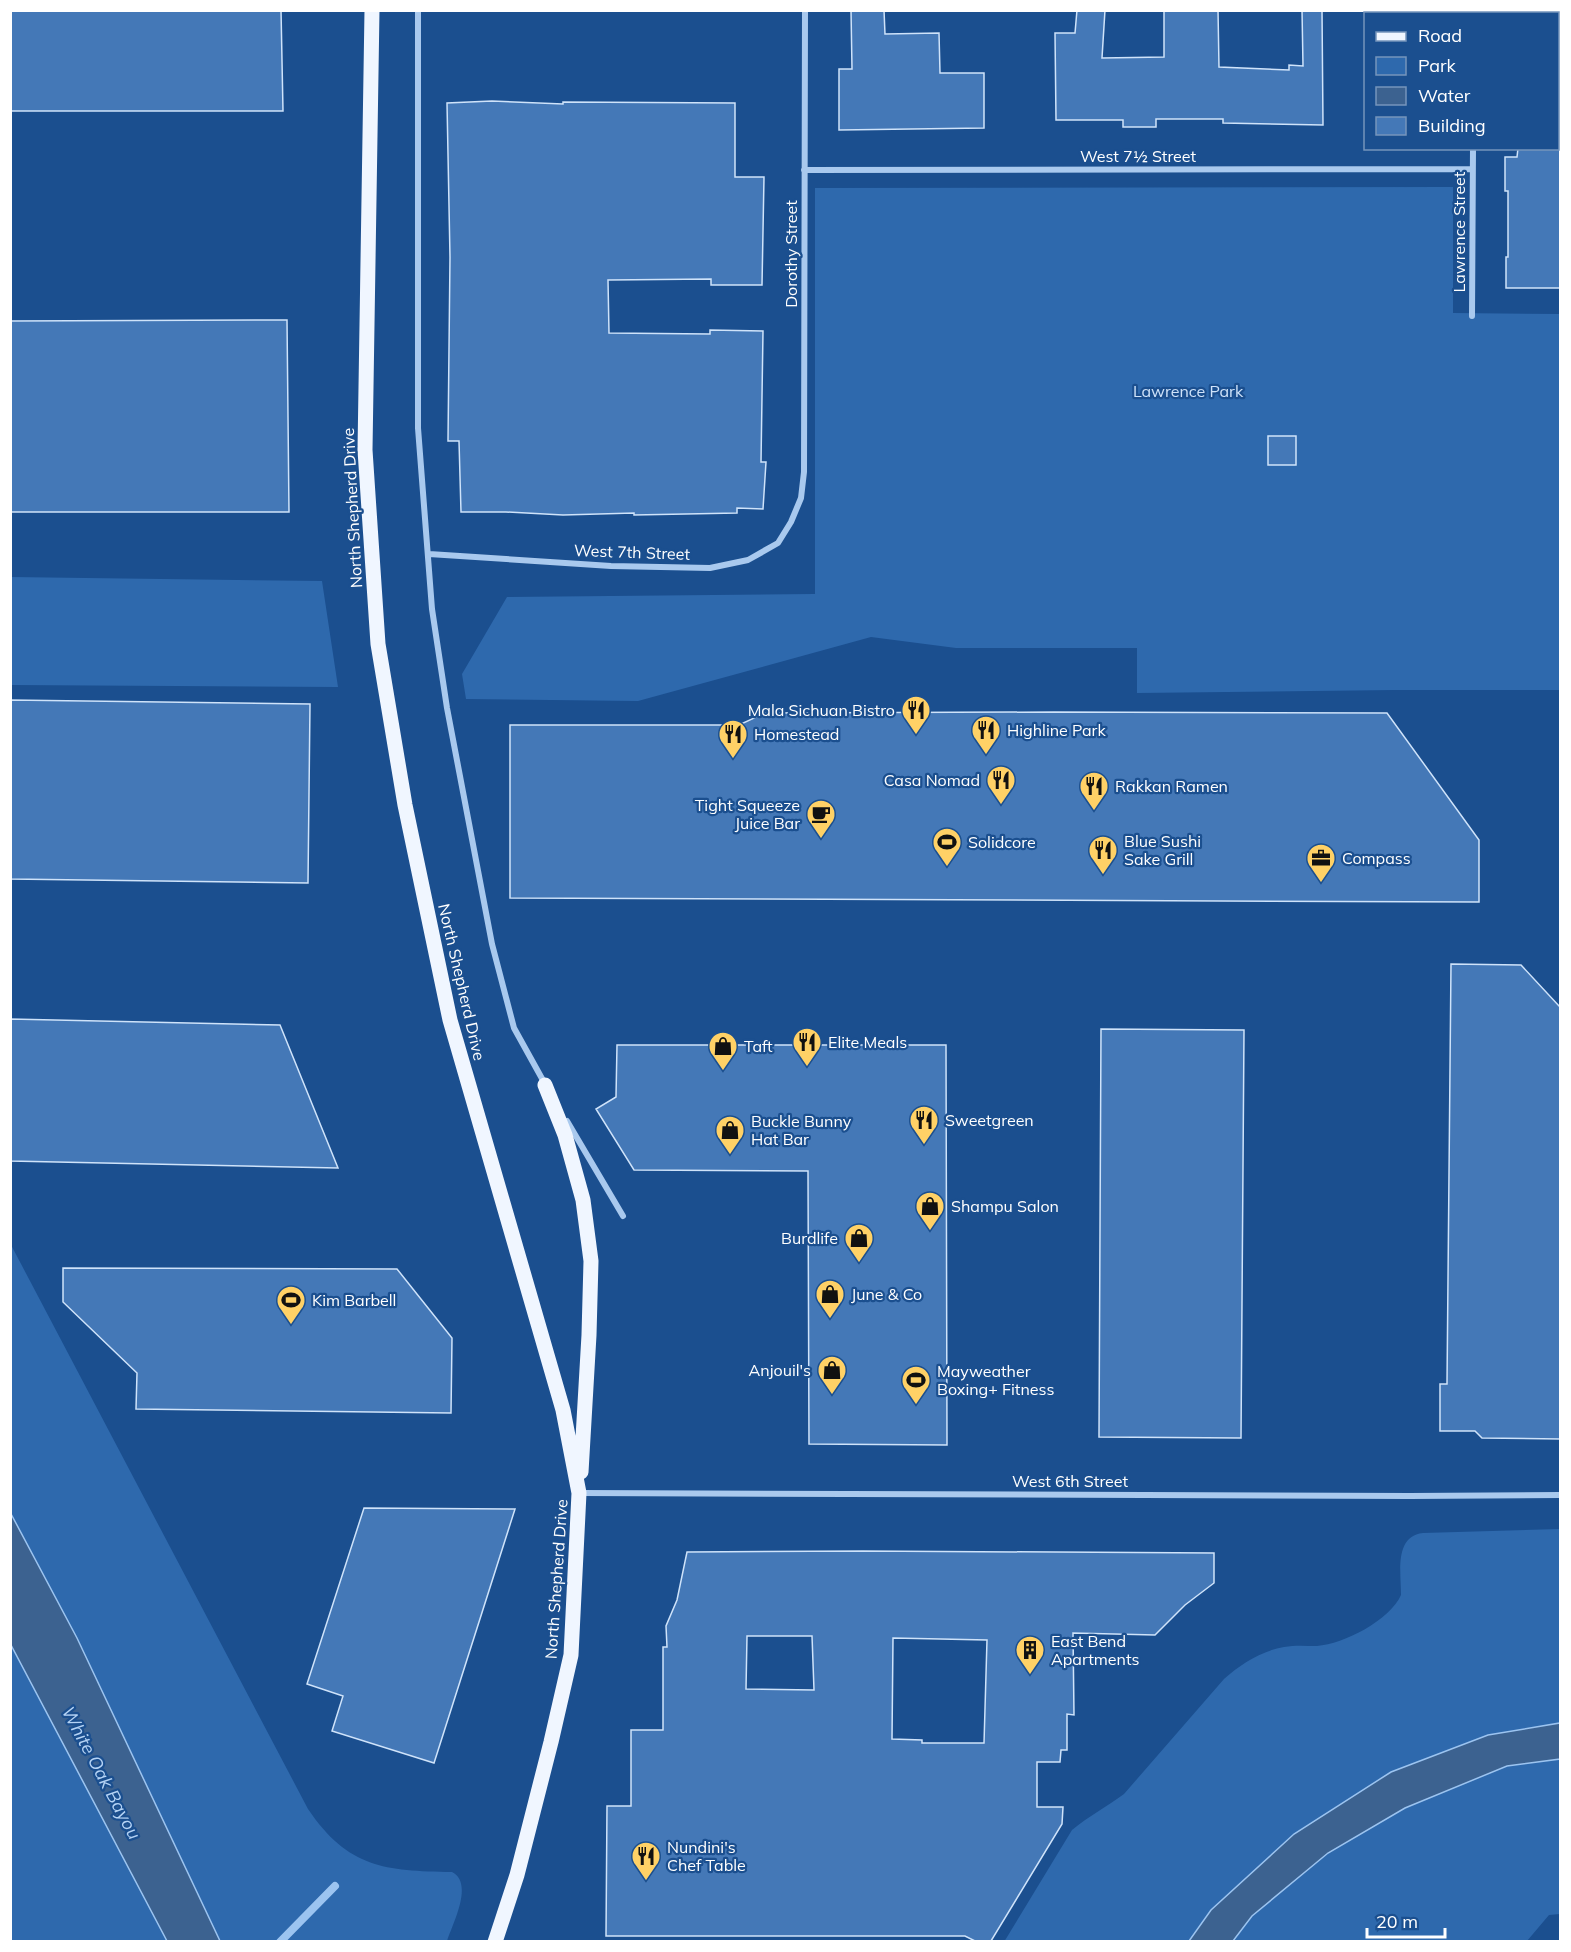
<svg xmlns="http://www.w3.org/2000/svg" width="1571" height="1952" font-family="Mulish,sans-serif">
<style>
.green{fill:#2e69ad}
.water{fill:#3c6290;stroke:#9cc4f0;stroke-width:1.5}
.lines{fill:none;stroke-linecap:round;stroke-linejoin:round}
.stream{stroke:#9cc4f0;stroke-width:8}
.building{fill:#4478b7;stroke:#cfe3fa;stroke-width:1.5;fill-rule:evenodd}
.minor{stroke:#a9c9ee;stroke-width:6}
.primary{stroke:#f0f6ff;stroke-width:15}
.labels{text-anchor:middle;stroke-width:4.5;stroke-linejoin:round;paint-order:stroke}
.street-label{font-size:16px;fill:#fff;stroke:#1b4f8f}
.park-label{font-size:16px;fill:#cfe3fa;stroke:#1b4f8f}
.poi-label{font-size:16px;fill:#fff;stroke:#1b4f8f;text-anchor:start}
.water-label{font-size:18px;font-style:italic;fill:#b5d3f5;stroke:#1b4f8f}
</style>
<rect width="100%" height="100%" fill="#1b4f8f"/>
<path class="green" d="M 1453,187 L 1453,313 L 1560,314 L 1560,690 L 1394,690 L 1137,693 L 1137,648 L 956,648 L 871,637 L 638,701 L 466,699 L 462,674 L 507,597 L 815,594 L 815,188 Z
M 11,577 L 322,581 L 338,687 L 11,685 Z
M 10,1243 L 308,1809 C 348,1868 385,1871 452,1872 C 474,1883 453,1923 447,1941 L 11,1941 Z
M 1560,1529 L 1560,1914 L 1549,1915 L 1527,1941 L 1004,1942 L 1072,1830 C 1089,1816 1106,1807 1124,1794 L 1224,1679 C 1241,1664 1261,1651 1284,1647 C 1295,1645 1306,1646 1317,1646 C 1344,1644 1390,1620 1401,1595 C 1401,1573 1394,1536 1423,1533 Z"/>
<path class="water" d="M 10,1512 L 77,1638 L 220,1941 L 167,1941 L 11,1645 Z
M 1560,1723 L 1560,1759 L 1507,1766 L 1405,1808 L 1328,1853 L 1252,1916 L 1233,1941 L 1189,1941 L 1211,1910 L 1294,1834 L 1391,1772 L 1488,1735 Z"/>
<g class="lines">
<path class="stream" d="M 280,1942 L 335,1886"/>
</g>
<path class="building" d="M 10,10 L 281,10 L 283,111 L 10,111 Z
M 851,10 L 884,10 L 885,34 L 939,33 L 940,73 L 984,73 L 984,128 L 839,130 L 839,69 L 852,69 Z
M 1077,10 L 1105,10 L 1102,58 L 1164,57 L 1164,10 L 1218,10 L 1219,67 L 1289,70 L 1289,65 L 1303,66 L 1302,10 L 1322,10 L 1323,125 L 1223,123 L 1223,119 L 1156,119 L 1156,127 L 1123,127 L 1123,120 L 1056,120 L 1055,33 L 1075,33 Z
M 492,101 L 563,104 L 563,102 L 735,103 L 735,177 L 764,177 L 762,285 L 711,285 L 711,279 L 608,280 L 609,333 L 710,334 L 710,330 L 763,331 L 761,462 L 766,462 L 763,509 L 737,508 L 737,513 L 634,515 L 634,513 L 563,515 L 506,512 L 461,512 L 459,441 L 448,441 L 450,257 L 447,103 Z
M 1518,148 L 1560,148 L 1560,288 L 1506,288 L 1506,257 L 1508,257 L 1508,191 L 1505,191 L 1505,157 L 1517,157 Z
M 287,320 L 289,512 L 10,512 L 10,321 Z
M 1268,436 L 1296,436 L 1296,465 L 1268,465 Z
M 10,700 L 310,704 L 308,883 L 10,879 Z
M 1054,712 L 1387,713 L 1479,840 L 1479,902 L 510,898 L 510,725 L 739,725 L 765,713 Z
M 1451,964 L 1521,965 L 1560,1007 L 1560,1439 L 1482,1438 L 1475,1431 L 1440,1431 L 1440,1384 L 1447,1384 Z
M 10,1019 L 280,1025 L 338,1168 L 10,1161 Z
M 1101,1029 L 1244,1030 L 1241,1438 L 1099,1437 Z
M 617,1045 L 946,1045 L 947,1445 L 809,1444 L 808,1171 L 634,1170 L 596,1109 L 616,1097 Z
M 63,1268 L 397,1269 L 452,1338 L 451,1413 L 136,1409 L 137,1373 L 63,1302 Z
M 364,1508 L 515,1509 L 434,1763 L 332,1731 L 343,1696 L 307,1684 Z
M 863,1551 L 1214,1553 L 1214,1583 L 1185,1605 L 1155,1635 L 1073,1633 L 1074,1715 L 1067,1714 L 1067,1750 L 1061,1750 L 1060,1762 L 1037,1762 L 1037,1807 L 1063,1807 L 1062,1824 L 991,1941 L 975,1941 L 965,1936 L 606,1936 L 607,1806 L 631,1806 L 631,1730 L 663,1730 L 663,1647 L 667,1647 L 666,1626 L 677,1600 L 687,1552 ZM 747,1636 L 812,1636 L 814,1690 L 746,1689 ZM 893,1638 L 987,1640 L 984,1743 L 922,1743 L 922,1740 L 892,1739 Z"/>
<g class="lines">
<path class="minor" d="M 418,10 L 418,428 L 432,609 L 447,708 L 492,944 L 514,1028 L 545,1084
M 1474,14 L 1474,10
M 804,170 L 1472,169
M 1472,316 L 1473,148
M 429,554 L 611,566 L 710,568 L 748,560 L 778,543 L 791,522 L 801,498 L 804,472 L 805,10
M 567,1121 L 623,1216
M 580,1493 L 1410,1496 L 1560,1495"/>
<path class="primary" d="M 372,10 L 365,450 L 378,644 L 405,805 L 450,1020 L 563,1410 L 579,1493 L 571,1655 L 551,1742 L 517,1875 L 495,1942
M 545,1085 L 565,1135 L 583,1200 L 591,1261 L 589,1335 L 581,1472"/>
</g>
<defs>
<g id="restaurant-pin" transform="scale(1.5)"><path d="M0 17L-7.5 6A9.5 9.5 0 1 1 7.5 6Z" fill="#ffd166" stroke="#1b4f8f"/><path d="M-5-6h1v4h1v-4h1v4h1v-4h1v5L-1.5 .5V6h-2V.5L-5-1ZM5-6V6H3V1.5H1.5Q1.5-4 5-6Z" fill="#111"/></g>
<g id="cafe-pin" transform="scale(1.5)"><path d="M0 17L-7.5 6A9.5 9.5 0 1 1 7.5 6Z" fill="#ffd166" stroke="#1b4f8f"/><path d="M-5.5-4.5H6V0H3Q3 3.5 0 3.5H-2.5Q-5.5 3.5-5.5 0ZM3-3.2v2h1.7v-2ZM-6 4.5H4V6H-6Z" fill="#111"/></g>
<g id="stadium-pin" transform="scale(1.5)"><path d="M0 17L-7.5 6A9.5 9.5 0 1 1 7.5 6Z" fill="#ffd166" stroke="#1b4f8f"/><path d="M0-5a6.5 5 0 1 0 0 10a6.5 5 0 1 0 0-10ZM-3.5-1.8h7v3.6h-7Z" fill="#111"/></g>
<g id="office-pin" transform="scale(1.5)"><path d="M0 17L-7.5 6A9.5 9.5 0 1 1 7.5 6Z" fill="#ffd166" stroke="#1b4f8f"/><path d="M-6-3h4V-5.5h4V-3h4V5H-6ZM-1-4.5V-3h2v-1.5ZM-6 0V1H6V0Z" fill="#111"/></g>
<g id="shop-pin" transform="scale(1.5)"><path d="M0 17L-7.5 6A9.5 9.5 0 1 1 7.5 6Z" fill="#ffd166" stroke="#1b4f8f"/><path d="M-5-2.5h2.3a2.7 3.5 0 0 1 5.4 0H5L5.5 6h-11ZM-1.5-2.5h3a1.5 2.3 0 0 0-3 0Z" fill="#111"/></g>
<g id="building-pin" transform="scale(1.5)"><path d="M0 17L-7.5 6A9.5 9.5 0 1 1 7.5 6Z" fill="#ffd166" stroke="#1b4f8f"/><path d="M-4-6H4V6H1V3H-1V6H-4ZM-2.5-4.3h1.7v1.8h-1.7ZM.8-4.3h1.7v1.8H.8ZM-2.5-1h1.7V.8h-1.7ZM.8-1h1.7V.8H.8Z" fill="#111"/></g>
</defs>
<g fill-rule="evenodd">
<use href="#restaurant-pin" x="916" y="710"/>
<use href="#restaurant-pin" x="986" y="730"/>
<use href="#restaurant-pin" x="733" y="734"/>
<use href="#restaurant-pin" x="1001" y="780"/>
<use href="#restaurant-pin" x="1094" y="786"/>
<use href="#cafe-pin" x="821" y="814"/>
<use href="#stadium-pin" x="947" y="842"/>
<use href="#restaurant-pin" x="1103" y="850"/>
<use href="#office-pin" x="1321" y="858"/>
<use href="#restaurant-pin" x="807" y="1042"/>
<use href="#shop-pin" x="723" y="1046"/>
<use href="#restaurant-pin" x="924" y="1120"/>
<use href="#shop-pin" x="730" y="1130"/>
<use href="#shop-pin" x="930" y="1206"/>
<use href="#shop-pin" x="859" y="1238"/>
<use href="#shop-pin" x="830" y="1294"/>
<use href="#stadium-pin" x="291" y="1300"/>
<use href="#shop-pin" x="832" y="1370"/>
<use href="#stadium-pin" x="916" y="1380"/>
<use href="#building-pin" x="1030" y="1650"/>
<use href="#restaurant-pin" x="646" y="1856"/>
</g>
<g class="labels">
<g class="street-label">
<text x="1138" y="162">West 7½ Street</text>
<text transform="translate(1459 232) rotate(-90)" y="6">Lawrence Street</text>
<text transform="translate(791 254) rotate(-90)" y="6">Dorothy Street</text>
<text transform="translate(352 508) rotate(-93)" y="6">North Shepherd Drive</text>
<text transform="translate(632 552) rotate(2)" y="6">West 7th Street</text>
<text transform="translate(462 982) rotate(77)" y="6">North Shepherd Drive</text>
<text x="1070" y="1487">West 6th Street</text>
<text transform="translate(556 1579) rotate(-86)" y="6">North Shepherd Drive</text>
</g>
<g class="park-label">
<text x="1188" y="397">Lawrence Park</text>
</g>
<g class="poi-label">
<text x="895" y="716" text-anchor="end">Mala Sichuan Bistro</text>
<text x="1007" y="736">Highline Park</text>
<text x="754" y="740">Homestead</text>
<text x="980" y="786" text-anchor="end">Casa Nomad</text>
<text x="1115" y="792">Rakkan Ramen</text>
<text x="800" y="811" text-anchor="end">Tight Squeeze<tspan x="800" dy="18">Juice Bar</tspan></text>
<text x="1124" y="847">Blue Sushi<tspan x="1124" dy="18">Sake Grill</tspan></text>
<text x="968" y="848">Solidcore</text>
<text x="1342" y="864">Compass</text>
<text x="828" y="1048">Elite Meals</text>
<text x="744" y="1052">Taft</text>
<text x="945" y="1126">Sweetgreen</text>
<text x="751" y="1127">Buckle Bunny<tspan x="751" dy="18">Hat Bar</tspan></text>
<text x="951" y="1212">Shampu Salon</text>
<text x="838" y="1244" text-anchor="end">Burdlife</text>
<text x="851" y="1300">June &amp; Co</text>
<text x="312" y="1306">Kim Barbell</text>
<text x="811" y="1376" text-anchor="end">Anjouil's</text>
<text x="937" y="1377">Mayweather<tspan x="937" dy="18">Boxing+ Fitness</tspan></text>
<text x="1051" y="1647">East Bend<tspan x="1051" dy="18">Apartments</tspan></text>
<text x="667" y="1853">Nundini's<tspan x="667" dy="18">Chef Table</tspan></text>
</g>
<g class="water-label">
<text transform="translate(101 1773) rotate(62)" y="6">White Oak Bayou</text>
</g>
</g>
<rect width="1571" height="1952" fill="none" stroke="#ffffff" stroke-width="24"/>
<rect x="1364" y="12" width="195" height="138" fill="#1b4f8f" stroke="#7695bc" stroke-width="1.5"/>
<rect x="1376" y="32" width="30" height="9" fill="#f0f6ff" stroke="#7695bc" stroke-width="1.5"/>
<text x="1418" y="42" font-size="18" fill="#ffffff">Road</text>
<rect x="1376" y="57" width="30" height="18" fill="#2e69ad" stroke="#7695bc" stroke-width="1.5"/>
<text x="1418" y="72" font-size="18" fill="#ffffff">Park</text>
<rect x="1376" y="87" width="30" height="18" fill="#3c6290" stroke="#7695bc" stroke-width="1.5"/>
<text x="1418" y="102" font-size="18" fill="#ffffff">Water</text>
<rect x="1376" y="117" width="30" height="18" fill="#4478b7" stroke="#7695bc" stroke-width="1.5"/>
<text x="1418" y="132" font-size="18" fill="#ffffff">Building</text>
<path d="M1367 1928v9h78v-9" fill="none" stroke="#ffffff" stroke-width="3"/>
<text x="1376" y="1928" font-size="18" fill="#ffffff" stroke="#1b4f8f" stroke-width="4.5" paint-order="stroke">20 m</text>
</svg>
